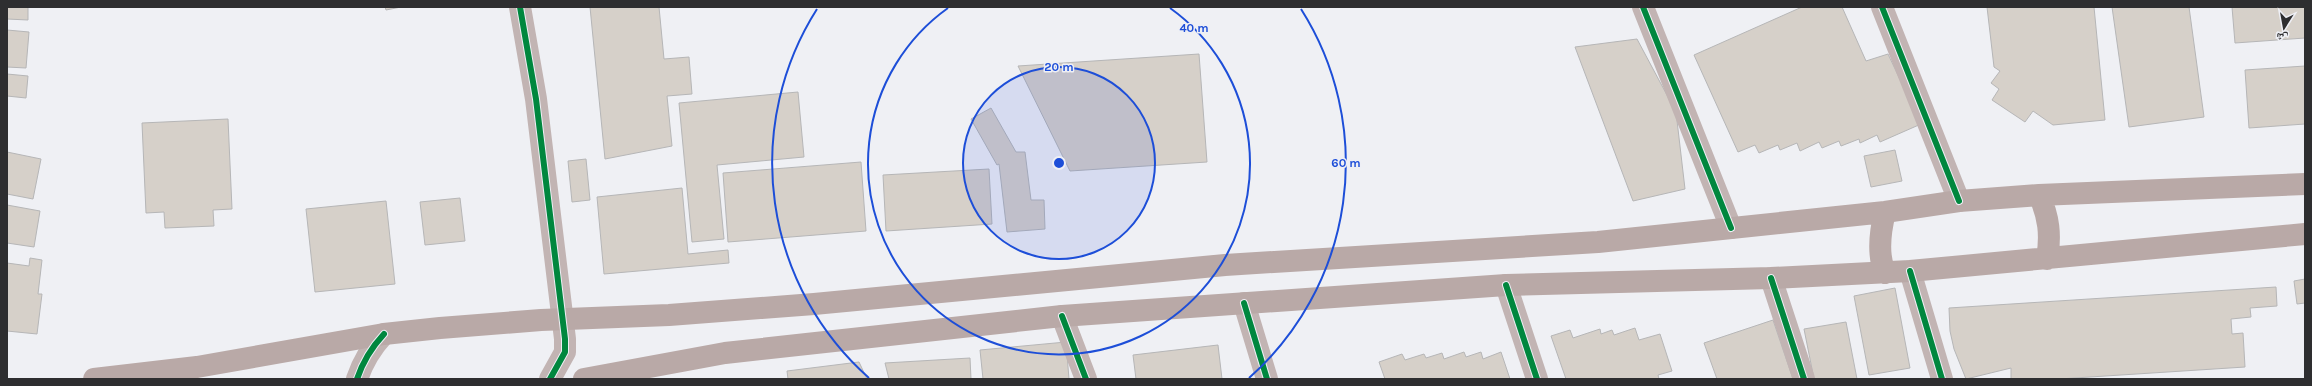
<svg xmlns="http://www.w3.org/2000/svg" width="2312" height="386" font-family="Karla,'Noto Naskh Arabic',sans-serif">
<style>
.building{fill:#d6d0c9;stroke:#b6b6b7}
.lines{fill:none;stroke-linecap:round;stroke-linejoin:round}
.street{stroke:#c2b4b3;stroke-width:22}
.secondary{stroke:#b9a9a7;stroke-width:22}
.cycleway-casing{stroke:#eeeff5;stroke-width:8}
.cycleway{stroke:#00873e;stroke-width:6}
.ring{fill:none;stroke:#1d4ed8;stroke-width:2}
.centre{fill:#1d4ed8;stroke:#eeeff5;stroke-width:2}
.ring-label{font-size:12px;text-anchor:middle;font-weight:bold;fill:#1d4ed8;stroke:#eeeff5;stroke-width:3;stroke-linejoin:round;paint-order:stroke}
</style>
<rect width="100%" height="100%" fill="#eff0f4"/>
<path class="building" d="M 7,7 L 28,7 L 28,20 L 7,19 Z
M 385,7 L 401,7 L 386,10 Z
M 590,7 L 659,7 L 664,59 L 689,57 L 692,94 L 667,96 L 672,146 L 605,159 Z
M 1802,7 L 1842,7 L 1866,61 L 1888,54 L 1921,124 L 1880,142 L 1877,135 L 1860,143 L 1859,139 L 1841,146 L 1839,141 L 1822,148 L 1819,142 L 1800,151 L 1797,143 L 1780,150 L 1778,145 L 1759,153 L 1755,145 L 1738,152 L 1694,55 Z
M 1987,7 L 2094,7 L 2105,120 L 2053,125 L 2033,111 L 2025,122 L 1992,100 L 1999,89 L 1991,83 L 2000,71 L 1994,67 Z
M 2112,7 L 2189,7 L 2204,117 L 2129,127 Z
M 2232,7 L 2305,7 L 2305,38 L 2235,43 Z
M 7,30 L 29,32 L 26,68 L 7,67 Z
M 1637,39 L 1676,112 L 1685,189 L 1633,201 L 1575,47 Z
M 1199,54 L 1207,162 L 1070,171 L 1018,66 Z
M 2305,66 L 2305,124 L 2249,128 L 2245,70 Z
M 7,74 L 28,76 L 26,98 L 7,96 Z
M 798,92 L 804,157 L 717,165 L 724,239 L 692,242 L 679,103 Z
M 991,108 L 1016,152 L 1025,152 L 1031,200 L 1044,200 L 1045,229 L 1007,232 L 999,164 L 997,165 L 971,119 Z
M 228,119 L 232,209 L 213,210 L 214,226 L 165,228 L 164,212 L 146,213 L 142,123 Z
M 1895,150 L 1902,181 L 1871,187 L 1864,156 Z
M 7,152 L 41,159 L 33,199 L 7,194 Z
M 586,159 L 590,200 L 572,202 L 568,161 Z
M 861,162 L 866,231 L 728,242 L 723,173 Z
M 989,169 L 992,224 L 886,231 L 883,175 Z
M 682,188 L 688,254 L 728,250 L 729,263 L 604,274 L 597,197 Z
M 460,198 L 465,241 L 425,245 L 420,202 Z
M 386,201 L 395,284 L 315,292 L 306,209 Z
M 7,205 L 40,211 L 34,247 L 7,243 Z
M 30,258 L 42,260 L 38,294 L 42,294 L 37,334 L 7,331 L 7,263 L 29,266 Z
M 2305,279 L 2305,303 L 2297,304 L 2294,281 Z
M 2276,287 L 2277,306 L 2250,308 L 2251,317 L 2231,319 L 2232,334 L 2243,333 L 2245,367 L 2059,379 L 2011,379 L 2011,368 L 1966,379 L 1954,349 L 1950,331 L 1949,308 Z
M 1895,288 L 1910,368 L 1869,375 L 1854,296 Z
M 1773,320 L 1793,379 L 1717,379 L 1704,343 Z
M 1846,322 L 1857,379 L 1814,379 L 1804,329 Z
M 1635,328 L 1639,340 L 1660,334 L 1672,371 L 1658,375 L 1659,379 L 1566,379 L 1551,336 L 1570,330 L 1573,338 L 1600,329 L 1601,334 L 1612,330 L 1614,335 Z
M 1066,342 L 1069,379 L 983,379 L 980,350 Z
M 1218,345 L 1222,379 L 1136,379 L 1133,355 Z
M 1464,352 L 1466,357 L 1481,352 L 1483,359 L 1501,352 L 1510,379 L 1385,379 L 1379,362 L 1402,354 L 1405,360 L 1424,354 L 1426,358 L 1442,353 L 1444,359 Z
M 970,358 L 971,379 L 889,379 L 885,363 Z
M 859,362 L 867,379 L 788,379 L 787,371 Z"/>
<g class="lines">
<path class="street" d="M 520,7 L 536,99 L 565,339 L 565,352 L 550,379
M 1643,7 L 1731,228
M 1882,7 L 1959,201
M 1910,271 L 1942,379
M 1771,278 L 1804,379
M 1506,285 L 1537,379
M 1244,303 L 1267,379
M 1062,316 L 1086,379
M 357,379 C 363,361 371,348 384,334"/>
<path class="secondary" d="M 2039,195 C 2049,217 2051,235 2047,259
M 1885,273 C 1877,254 1880,232 1885,212
M 94,379 L 197,367 L 384,334 L 440,328 L 541,320 L 669,315 L 814,304 L 1225,265 L 1598,242 L 1885,212 L 1959,201 L 2039,195 L 2305,184
M 584,379 L 725,353 L 1062,316 L 1506,285 L 1771,278 L 1910,271 L 2305,234"/>
<g class="cycleway-casing">
<path id="cycleway" d="M 520,7 L 536,99 L 565,339 L 565,352 L 550,379
M 1643,7 L 1731,228
M 1882,7 L 1959,201
M 1910,271 L 1942,379
M 1771,278 L 1804,379
M 1506,285 L 1537,379
M 1244,303 L 1267,379
M 1062,316 L 1086,379
M 357,379 C 363,361 371,348 384,334"/>
</g>
<use href="#cycleway" class="cycleway"/>
</g>
<circle cx="1059" cy="163" r="96" fill="#1d4ed8" fill-opacity=".12"/>
<g class="ring">
<circle cx="1059" cy="163" r="96"/>
<path d="M1170 8A191 191 0 1 1 948 8"/>
<path d="M869 378A287 287 0 0 1 817 9M1301 9A287 287 0 0 1 1249 378"/>
</g>
<circle cx="1059" cy="163" r="6" class="centre"/>
<g class="ring-label">
<text x="1194" y="32">40 m</text>
<text x="1059" y="71">20 m</text>
<text x="1346" y="167">60 m</text>
</g>
<rect width="2312" height="386" fill="none" stroke="#2e2e30" stroke-width="16"/>
<g transform="translate(2284 28) rotate(191)" stroke="#eeeff5" stroke-width="3" paint-order="stroke">
<path d="M0-3L7 15L0 10L-7 15Z" fill="#2e2e30"/>
<text y="-6" font-size="11" font-weight="bold" text-anchor="middle" fill="#2e2e30">ش</text>
</g>
</svg>
